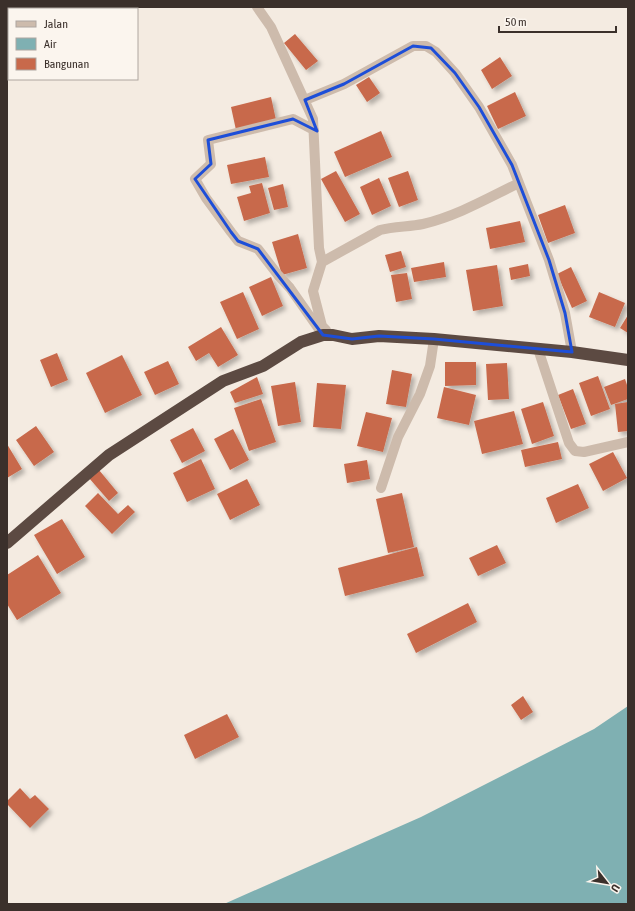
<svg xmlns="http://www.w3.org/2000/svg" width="635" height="911" font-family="'Asap Condensed',sans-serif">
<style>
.water{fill:#7fb0b2}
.building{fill:#c8694b;filter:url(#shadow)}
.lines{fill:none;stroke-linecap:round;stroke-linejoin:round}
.minor{stroke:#cdbbac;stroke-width:10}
.highway{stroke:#5c4a42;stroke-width:12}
.marked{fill:none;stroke:#1d4ed8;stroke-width:3;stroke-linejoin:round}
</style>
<defs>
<filter id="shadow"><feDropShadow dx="3.5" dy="3.5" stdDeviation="2" flood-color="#0004"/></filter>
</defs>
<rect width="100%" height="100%" fill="#f4ebe1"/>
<path class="water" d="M 628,706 L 628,904 L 224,904 L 421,817 L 594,729 Z"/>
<path class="building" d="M 295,34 L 318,61 L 306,70 L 284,43 Z
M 500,57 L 512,76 L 492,89 L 481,70 Z
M 369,77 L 380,93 L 367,102 L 356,85 Z
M 515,92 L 526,116 L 498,129 L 487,106 Z
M 271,97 L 276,120 L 236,130 L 231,107 Z
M 381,131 L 392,157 L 345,177 L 334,152 Z
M 265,157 L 269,177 L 231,184 L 227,165 Z
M 336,171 L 360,214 L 345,222 L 321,179 Z
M 408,171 L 418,200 L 399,207 L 388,178 Z
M 379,178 L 391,206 L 372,215 L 360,187 Z
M 262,183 L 270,213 L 244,221 L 237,197 L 251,193 L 249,186 Z
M 283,184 L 288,207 L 274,210 L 268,188 Z
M 565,205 L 575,233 L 548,243 L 538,215 Z
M 520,221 L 525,242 L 490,249 L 486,228 Z
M 298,234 L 307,268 L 282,275 L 272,242 Z
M 401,251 L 406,267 L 390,272 L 385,255 Z
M 444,262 L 446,277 L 414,282 L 411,268 Z
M 528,264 L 530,276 L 511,280 L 509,268 Z
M 497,265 L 503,306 L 473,311 L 466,270 Z
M 571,267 L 587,301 L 572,308 L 557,274 Z
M 407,273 L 412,299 L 396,302 L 391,275 Z
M 271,277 L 283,306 L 262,316 L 249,287 Z
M 243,292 L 259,329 L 237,339 L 220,302 Z
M 599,292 L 625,303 L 615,327 L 589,317 Z
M 628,315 L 628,333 L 620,328 Z
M 221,327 L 238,355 L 218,367 L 209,353 L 196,361 L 188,347 Z
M 57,353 L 68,380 L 51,387 L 40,360 Z
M 122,355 L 142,395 L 105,413 L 86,373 Z
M 168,361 L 179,384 L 155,395 L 144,372 Z
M 445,362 L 476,362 L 476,385 L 445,386 Z
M 507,363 L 509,399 L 488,400 L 486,364 Z
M 392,370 L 412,374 L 406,407 L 386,404 Z
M 598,376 L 610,409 L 591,416 L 579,383 Z
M 257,377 L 263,394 L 235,403 L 230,392 Z
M 625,379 L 628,388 L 628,399 L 611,405 L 604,387 Z
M 295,382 L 301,422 L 278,426 L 271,386 Z
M 317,383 L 346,385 L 341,429 L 313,427 Z
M 444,387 L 476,395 L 469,425 L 437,418 Z
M 573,389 L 586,424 L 571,429 L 558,395 Z
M 261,399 L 276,442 L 249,451 L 234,408 Z
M 543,402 L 554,436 L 532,444 L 521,409 Z
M 628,402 L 628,431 L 618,432 L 615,404 Z
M 514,411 L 523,444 L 482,454 L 474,421 Z
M 366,412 L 392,418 L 383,452 L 357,446 Z
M 36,426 L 54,452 L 34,466 L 16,440 Z
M 193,428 L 205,451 L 182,463 L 170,440 Z
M 233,429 L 249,460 L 230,470 L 214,439 Z
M 558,442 L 562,459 L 525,467 L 521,450 Z
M 7,444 L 22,469 L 7,478 Z
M 613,452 L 627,478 L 603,491 L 589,464 Z
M 201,459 L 215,489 L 187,502 L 173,473 Z
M 367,460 L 370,479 L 347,483 L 344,464 Z
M 99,470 L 118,493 L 109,501 L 89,478 Z
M 247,479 L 260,505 L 230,520 L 217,494 Z
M 578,484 L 589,508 L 556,523 L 546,498 Z
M 98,493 L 118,514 L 128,505 L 135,512 L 112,534 L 85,506 Z
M 402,493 L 414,547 L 388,553 L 376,499 Z
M 62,519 L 85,557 L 57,574 L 34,535 Z
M 497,545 L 506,563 L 478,576 L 469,558 Z
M 417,547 L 424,576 L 345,596 L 338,568 Z
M 38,555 L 61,593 L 17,620 L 7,604 L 7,575 Z
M 468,603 L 477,622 L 416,653 L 407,634 Z
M 523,696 L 533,712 L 521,720 L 511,705 Z
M 227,714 L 239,737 L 195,759 L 184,735 Z
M 20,788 L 30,799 L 35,795 L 49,809 L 30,828 L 7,804 L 7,801 Z"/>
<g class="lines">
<path class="minor" d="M 257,7 L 271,27 L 313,119 L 319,248 L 322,262 L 313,291 L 322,326 L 326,330
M 305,100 L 344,84 L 413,46 L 426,46 L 436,52 L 455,73 L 479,107 L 512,165 L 549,260 L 565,313 L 572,352
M 314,130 L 293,119 L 208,140 L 211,164 L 195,179 L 206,198 L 231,232 L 238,241 L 258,249 L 278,275 L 290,288 L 323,335
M 322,262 L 380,230 C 394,226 409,227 423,224 C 457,216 488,198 519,183
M 538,349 L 569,443 L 575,451 L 584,452 L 628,442
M 381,488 L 398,437 L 420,394 L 430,366 L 434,339"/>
<path class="highway" d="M 7,543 L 109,455 L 223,381 L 263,366 L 301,342 L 323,335 L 333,335 L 352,339 L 379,336 L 434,339 L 572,352 L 628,360"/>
</g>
<path class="marked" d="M 413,46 L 431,48 L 455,73 L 479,107 L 512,165 L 549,260 L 565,313 L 572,352 L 434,339 L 379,336 L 352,339 L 323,335 L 258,249 L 238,241 L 231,232 L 195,179 L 211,164 L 208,140 L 293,119 L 317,131 L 305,100 L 344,84 Z"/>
<rect width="635" height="911" fill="none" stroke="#3b302b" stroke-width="16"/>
<rect x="8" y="8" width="130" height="72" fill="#fbf5ee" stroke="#aea6a0"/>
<rect x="16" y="21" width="20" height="6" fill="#cdbbac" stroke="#aea6a0"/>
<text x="44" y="28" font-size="12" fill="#3b302b">Jalan</text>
<rect x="16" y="38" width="20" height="12" fill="#7fb0b2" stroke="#aea6a0"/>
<text x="44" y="48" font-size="12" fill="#3b302b">Air</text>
<rect x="16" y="58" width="20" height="12" fill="#c8694b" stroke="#aea6a0"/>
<text x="44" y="68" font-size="12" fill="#3b302b">Bangunan</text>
<g transform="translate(607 883) rotate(121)" stroke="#fbf5ee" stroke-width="3" paint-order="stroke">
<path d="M0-3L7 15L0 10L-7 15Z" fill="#3b302b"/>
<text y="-6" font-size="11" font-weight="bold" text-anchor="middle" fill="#3b302b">U</text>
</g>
<path d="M499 26v6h117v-6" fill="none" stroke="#3b302b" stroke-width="2"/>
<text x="505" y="26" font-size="12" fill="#3b302b" stroke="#fbf5ee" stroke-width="3" paint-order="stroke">50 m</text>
</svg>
